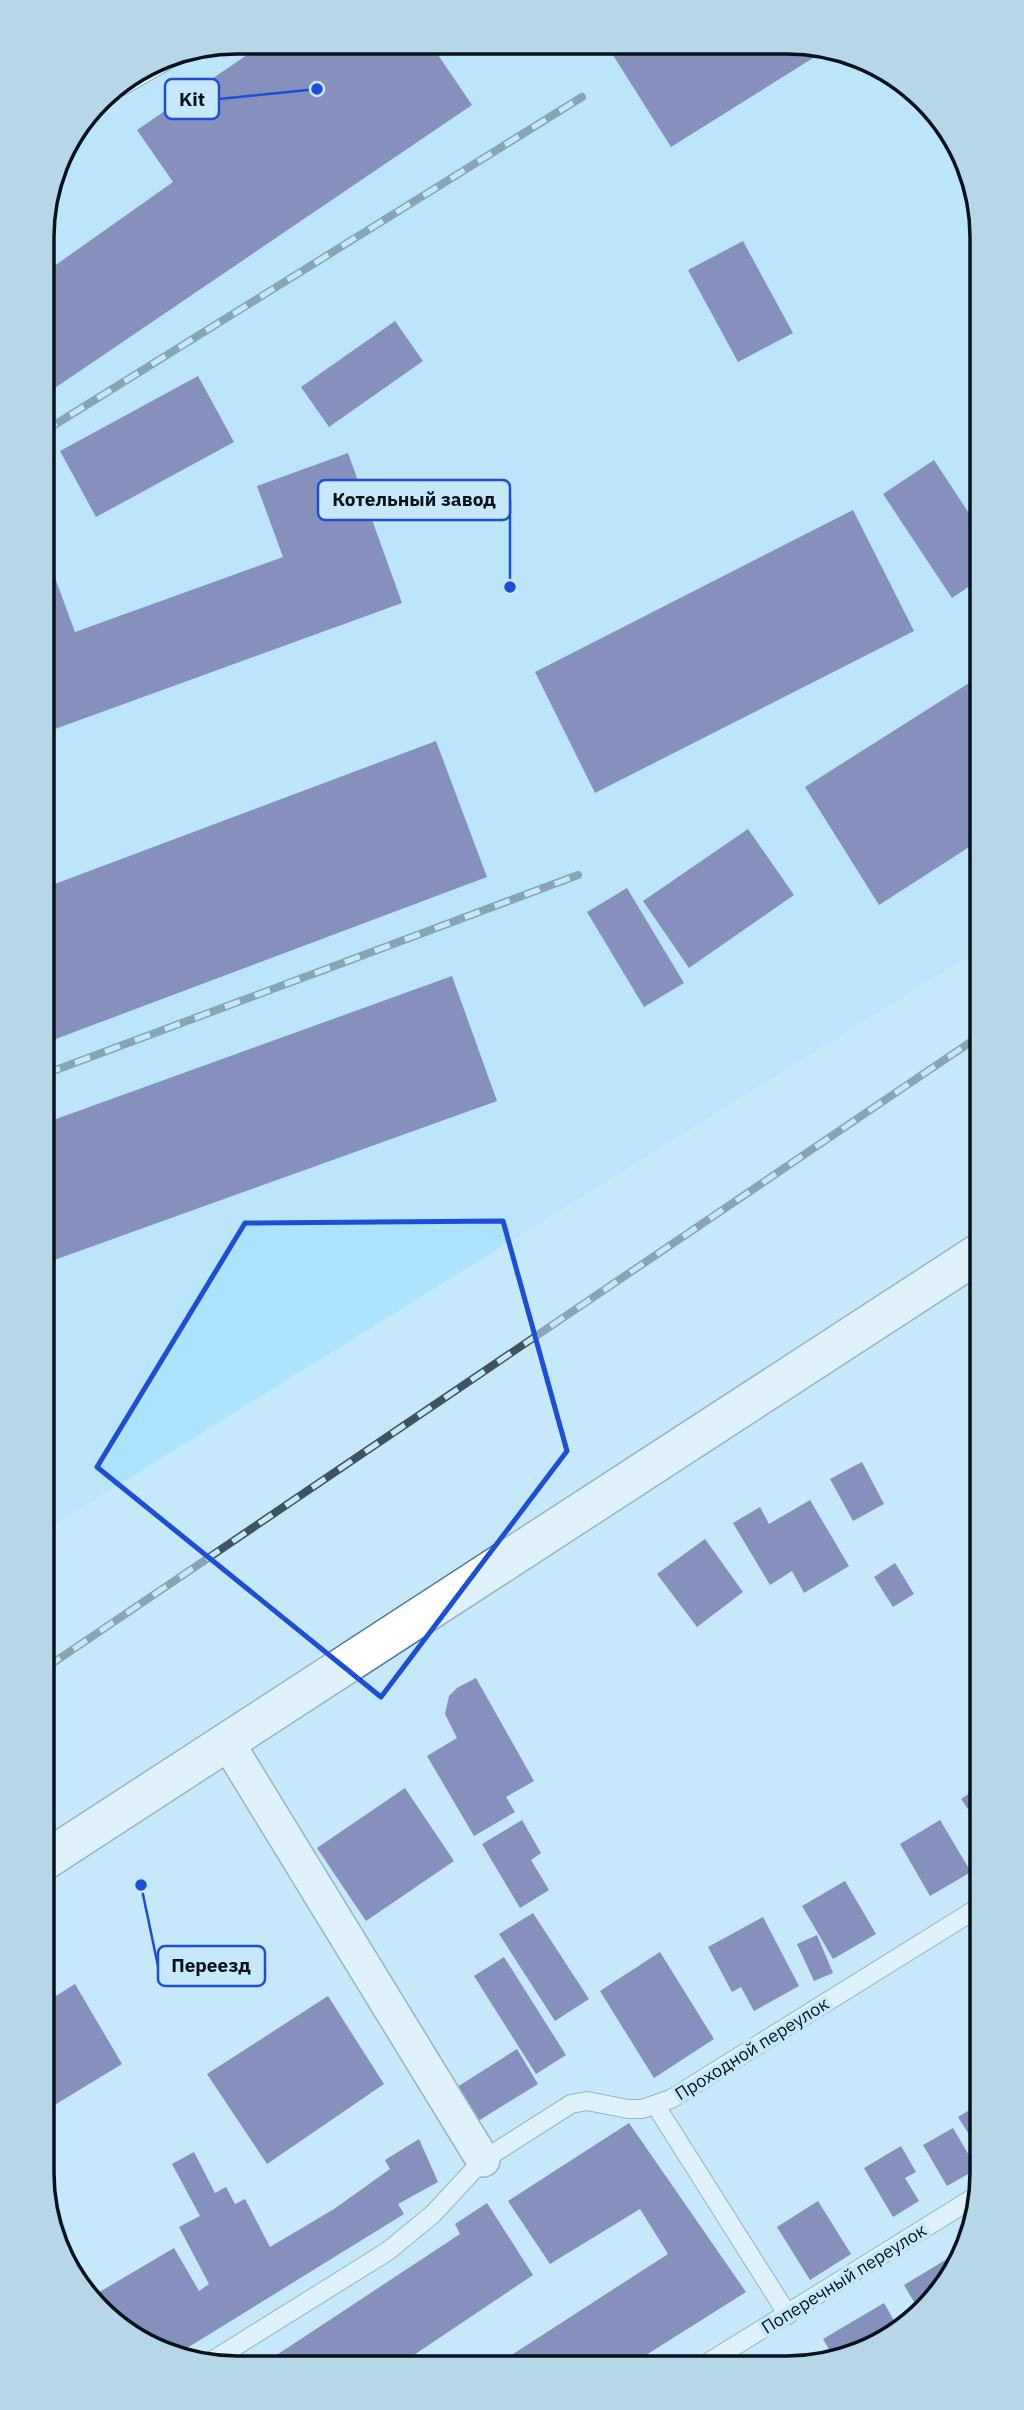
<svg xmlns="http://www.w3.org/2000/svg" width="1024" height="2410" font-family="'IBM Plex Sans',sans-serif">
<style>
.built{fill:#aee3fd}
.building{fill:#3b2774}
.lines{fill:none;stroke-linecap:round;stroke-linejoin:round}
.service-casing{stroke:#517a8e;stroke-width:20}
.minor-casing{stroke:#517a8e;stroke-width:36}
.secondary-casing{stroke:#517a8e;stroke-width:41}
.service{stroke:#fff;stroke-width:18}
.minor{stroke:#fff;stroke-width:33}
.secondary{stroke:#fff;stroke-width:38}
.rail-casing{stroke:#3f545f;stroke-width:8}
.rail{stroke:#c5e8fa;stroke-width:5;stroke-dasharray:16;stroke-linecap:butt}
.marked{fill:none;stroke:#1d4ed8;stroke-width:5;stroke-linejoin:round}
.labels{text-anchor:middle;stroke-width:7;stroke-linejoin:round;paint-order:stroke}
.street-label{font-size:18px;fill:#04131b;stroke:#c5e8fa}
.rim{fill:none;stroke:#04131b;stroke-width:3.5}
.leader{fill:none;stroke:#1d4ed8;stroke-width:2.5}
.callout-dot{fill:#1d4ed8;stroke:#c5e8fa;stroke-width:2.5}
.callout{fill:#c5e8fa;stroke:#1d4ed8;stroke-width:2.5}
.callout-label{font-size:19px;text-anchor:middle;font-weight:bold;fill:#04131b}
</style>
<rect width="100%" height="100%" fill="#c5e8fa"/>
<path class="built" d="M 237,42 L 824,46 L 924,99 L 975,187 L 978,950 L 46,1530 L 42,224 L 62,151 L 108,91 L 163,57 Z"/>
<path class="building" d="M 266,42 L 430,43 L 472,105 L 43,396 L 43,274 L 173,182 L 137,130 Z
M 606,44 L 824,46 L 829,48 L 671,147 Z
M 743,241 L 793,333 L 738,362 L 688,270 Z
M 395,321 L 423,361 L 329,427 L 301,387 Z
M 198,376 L 234,442 L 96,517 L 60,451 Z
M 348,453 L 402,603 L 44,733 L 44,569 L 51,567 L 75,632 L 283,557 L 257,486 Z
M 934,460 L 976,524 L 977,581 L 952,598 L 883,494 Z
M 853,510 L 914,631 L 595,793 L 535,672 Z
M 977,678 L 977,842 L 879,905 L 805,787 Z
M 436,741 L 487,877 L 45,1043 L 44,888 Z
M 748,829 L 794,895 L 689,968 L 643,901 Z
M 627,888 L 684,983 L 644,1007 L 587,912 Z
M 452,976 L 497,1101 L 46,1263 L 45,1123 Z
M 862,1462 L 884,1504 L 853,1521 L 830,1479 Z
M 810,1500 L 849,1566 L 804,1593 L 792,1571 L 770,1585 L 733,1523 L 760,1507 L 769,1524 Z
M 705,1539 L 743,1592 L 697,1627 L 657,1574 Z
M 895,1563 L 914,1594 L 893,1607 L 874,1577 Z
M 476,1678 L 534,1781 L 506,1797 L 515,1812 L 474,1836 L 427,1756 L 457,1738 L 445,1714 L 449,1696 L 457,1688 Z
M 980,1786 L 980,1815 L 981,1828 L 961,1799 Z
M 405,1788 L 454,1861 L 366,1921 L 317,1848 Z
M 522,1820 L 541,1853 L 531,1860 L 549,1890 L 520,1908 L 482,1844 Z
M 940,1820 L 971,1872 L 930,1896 L 900,1844 Z
M 845,1881 L 876,1934 L 833,1959 L 802,1906 Z
M 533,1913 L 589,1999 L 555,2021 L 499,1934 Z
M 763,1917 L 799,1986 L 754,2011 L 741,1987 L 732,1992 L 708,1947 Z
M 817,1935 L 833,1973 L 814,1981 L 797,1944 Z
M 660,1952 L 714,2039 L 654,2078 L 600,1991 Z
M 504,1957 L 566,2055 L 536,2074 L 474,1976 Z
M 75,1984 L 122,2064 L 48,2109 L 48,2001 Z
M 328,1996 L 384,2084 L 267,2164 L 207,2074 Z
M 517,2049 L 538,2084 L 475,2123 L 454,2089 Z
M 981,2103 L 982,2155 L 958,2117 Z
M 629,2123 L 746,2292 L 635,2362 L 499,2363 L 668,2254 L 640,2209 L 550,2264 L 508,2201 Z
M 953,2128 L 977,2169 L 947,2186 L 923,2145 Z
M 419,2139 L 438,2182 L 398,2204 L 404,2214 L 179,2353 L 100,2311 L 91,2297 L 174,2248 L 199,2291 L 209,2284 L 179,2227 L 200,2216 L 172,2164 L 194,2152 L 215,2193 L 226,2187 L 235,2204 L 245,2199 L 270,2247 L 334,2209 L 390,2169 L 385,2160 Z
M 901,2146 L 916,2172 L 905,2178 L 919,2201 L 893,2217 L 864,2168 Z
M 818,2201 L 851,2254 L 810,2280 L 777,2227 Z
M 487,2203 L 533,2275 L 402,2363 L 263,2364 L 460,2234 L 455,2224 Z
M 947,2259 L 951,2266 L 941,2292 L 920,2312 L 904,2285 Z
M 884,2303 L 900,2331 L 895,2335 L 836,2361 L 823,2339 Z
M 803,2354 L 808,2362 L 791,2362 Z"/>
<g class="lines">
<g class="service-casing">
<path id="service" d="M 116,86 L 122,86 L 178,54
M 656,2106 L 788,2315
M 709,2362 L 978,2195
M 207,2364 L 388,2251 L 433,2214 L 483,2160 L 571,2104 L 587,2101 L 628,2109 L 642,2109 L 671,2099 L 981,1906"/>
</g>
<g class="minor-casing">
<path id="minor" d="M 227,1742 L 483,2160"/>
</g>
<g class="secondary-casing">
<path id="secondary" d="M 47,1859 L 979,1253"/>
</g>
<use href="#service" class="service"/>
<use href="#minor" class="minor"/>
<use href="#secondary" class="secondary"/>
<g class="rail-casing">
<path id="rail" d="M 43,432 L 582,97
M 45,1074 L 578,875
M 47,1667 L 978,1037"/>
</g>
<use href="#rail" class="rail"/>
</g>
<path d="M0 0H1024V2410H0ZM 503,1221 L 567,1451 L 381,1697 L 97,1467 L 245,1223 Z" fill="#c5e8fa" fill-opacity=".55" fill-rule="evenodd"/>
<path class="marked" d="M 503,1221 L 567,1451 L 381,1697 L 97,1467 L 245,1223 Z"/>
<g class="labels">
<g class="street-label">
<text transform="translate(752 2049) rotate(-32)" y="6">Проходной переулок</text>
<text transform="translate(844 2279) rotate(-32)" y="6">Поперечный переулок</text>
</g>
</g>
<path d="M0 0H1024V2410H0ZM237 54H787A183 183 0 0 1 970 237V2173A183 183 0 0 1 787 2356H237A183 183 0 0 1 54 2173V237A183 183 0 0 1 237 54Z" fill="#b6d7e8" fill-rule="evenodd"/>
<path class="rim" d="M237 54H787A183 183 0 0 1 970 237V2173A183 183 0 0 1 787 2356H237A183 183 0 0 1 54 2173V237A183 183 0 0 1 237 54Z"/>
<path class="leader" d="M317 89L219 99M510 587L510 500M141 1885L158 1966"/>
<g class="callout-dot">
<circle cx="317" cy="89" r="7"/>
<circle cx="510" cy="587" r="7"/>
<circle cx="141" cy="1885" r="7"/>
</g>
<g class="callout">
<rect x="165" y="79" width="54" height="40" rx="7"/>
<rect x="318" y="480" width="192" height="40" rx="7"/>
<rect x="158" y="1946" width="107" height="40" rx="7"/>
</g>
<g class="callout-label">
<text x="192" y="106">Kit</text>
<text x="414" y="506">Котельный завод</text>
<text x="211" y="1972">Переезд</text>
</g>
</svg>
